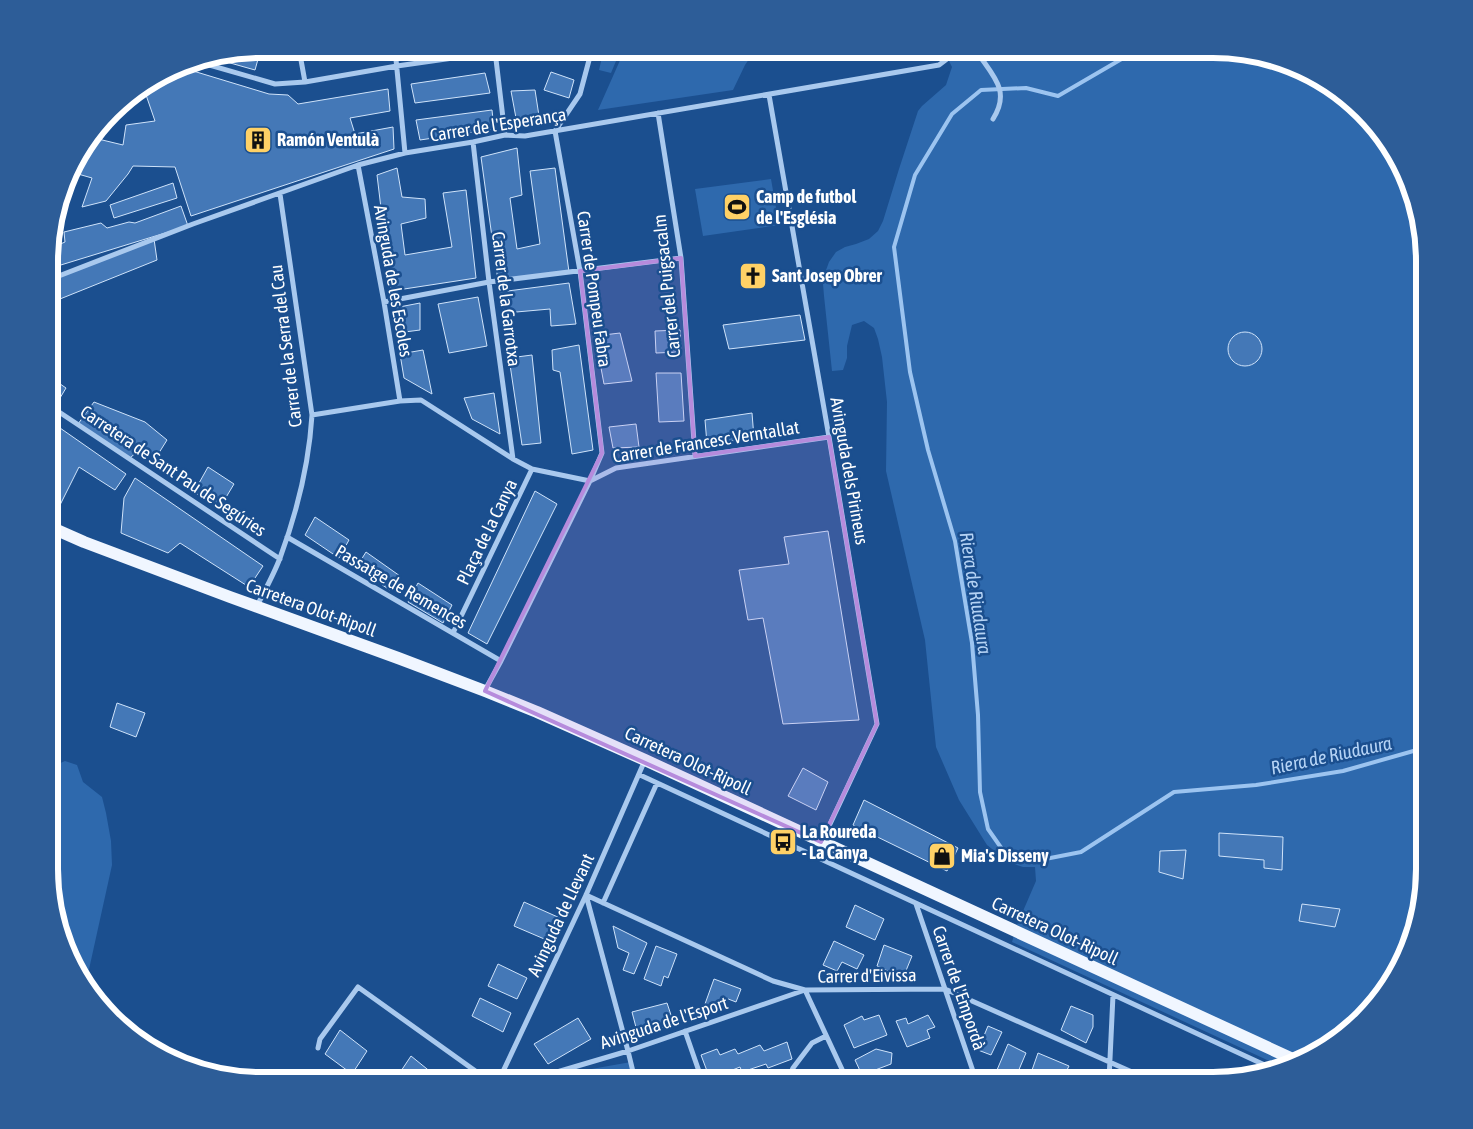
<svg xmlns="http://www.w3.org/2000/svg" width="1473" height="1129" font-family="'Asap Condensed',sans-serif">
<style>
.green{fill:#2e69ad}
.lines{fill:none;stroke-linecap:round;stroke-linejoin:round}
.stream{stroke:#9cc4f0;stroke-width:4}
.building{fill:#4478b7;stroke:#cfe3fa}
.minor{stroke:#a9c9ee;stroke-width:5}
.primary{stroke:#f0f6ff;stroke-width:12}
.marked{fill:#b68bdc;fill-opacity:0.2;stroke:#b68bdc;stroke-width:4;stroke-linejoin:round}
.labels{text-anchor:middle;stroke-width:5;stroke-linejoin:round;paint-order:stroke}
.street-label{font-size:18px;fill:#fff;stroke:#1b4f8f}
.poi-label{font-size:18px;font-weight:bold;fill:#fff;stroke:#1b4f8f;text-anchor:start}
.water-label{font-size:19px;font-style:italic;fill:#b5d3f5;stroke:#1b4f8f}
.rim{fill:none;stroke:#fff;stroke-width:6}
</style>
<rect width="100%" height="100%" fill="#1b4f8f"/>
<path class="green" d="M 604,49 L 621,49 L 611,73 L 599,70 Z
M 625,49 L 756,49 L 745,65 L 733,90 L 598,110 Z
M 758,49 L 819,49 L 759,59 Z
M 901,49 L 1226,49 L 1293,65 L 1352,101 L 1403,167 L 1424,260 L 1424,883 L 1408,950 L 1372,1008 L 1306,1059 L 1278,1065 L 1012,942 L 1017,925 L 1036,881 L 1035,867 L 1023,867 L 1011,863 L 1006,860 L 987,845 L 959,800 L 936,747 L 925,640 L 886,471 L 887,402 L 882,357 L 878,339 L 874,328 L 864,321 L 852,325 L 847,346 L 847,358 L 843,370 L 832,371 L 824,296 L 823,284 L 825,273 L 829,262 L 836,252 L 845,247 L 856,244 L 869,239 L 878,231 L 883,221 L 899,169 L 918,111 L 922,106 L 946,85 L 952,67 L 944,51 L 896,61 Z
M 771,179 L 779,225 L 703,236 L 695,189 Z
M 65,761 L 77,765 L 83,782 L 102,797 L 106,813 L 111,841 L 112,865 L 86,983 L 71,963 L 49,883 L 49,768 Z
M 631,1062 L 634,1080 L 529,1080 Z"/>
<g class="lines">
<path class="stream" d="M 1134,49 L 1125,57 L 1058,96 L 1026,88 L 981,90 L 952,114 L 915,175 L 894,247 L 910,372 L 928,450 L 955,541 L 972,643 L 978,715 L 980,792 L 988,829 L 1002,849 L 1035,861 L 1081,852 L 1174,792 L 1256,785 L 1343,771 L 1424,748"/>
</g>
<path class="building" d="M 253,50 L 260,52 L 255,70 L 209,57 Z
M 180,67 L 269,94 L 288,95 L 298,104 L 388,89 L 390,111 L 350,118 L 355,134 L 393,127 L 394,149 L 191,216 L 175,167 L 133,166 L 128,174 L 106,201 L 82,207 L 92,178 L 71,172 L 77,155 L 87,143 L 91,144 L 94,138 L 123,145 L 126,125 L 155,121 L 145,92 L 147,86 Z
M 551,72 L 574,80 L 569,98 L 544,90 Z
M 485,73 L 490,93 L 415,103 L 411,84 Z
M 535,90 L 539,116 L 516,118 L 511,91 Z
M 492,110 L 494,129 L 420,140 L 416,120 Z
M 517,148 L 522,195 L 510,198 L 517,249 L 540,244 L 530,171 L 555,168 L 569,272 L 498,281 L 481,157 Z
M 397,168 L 402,197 L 425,199 L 426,218 L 401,224 L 405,255 L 452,247 L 443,193 L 466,190 L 476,278 L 391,291 L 377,175 Z
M 173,183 L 177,198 L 114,218 L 110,205 Z
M 181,206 L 188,226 L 51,268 L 51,248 L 65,242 L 64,232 L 101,223 L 107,228 L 129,222 L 135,223 Z
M 154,239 L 157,260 L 50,303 L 51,279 Z
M 569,283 L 576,324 L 551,326 L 550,309 L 505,313 L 500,292 Z
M 478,297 L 487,346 L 449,353 L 438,304 Z
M 420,303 L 420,330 L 397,333 L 394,308 Z
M 800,315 L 805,340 L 729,349 L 723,325 Z
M 680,330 L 681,352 L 656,353 L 655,331 Z
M1228 349a17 17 0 1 1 34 0a17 17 0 1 1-34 0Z
M 620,333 L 632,381 L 604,384 L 595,336 Z
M 579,345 L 593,450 L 572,454 L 560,372 L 553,370 L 552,350 Z
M 423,350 L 432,394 L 404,378 L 400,354 Z
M 532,355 L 541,443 L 522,445 L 509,358 Z
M 656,373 L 681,373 L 684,421 L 659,422 Z
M 50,377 L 66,388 L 54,408 L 50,406 Z
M 494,393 L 500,434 L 472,419 L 464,398 Z
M 94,402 L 145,422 L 167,440 L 157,456 L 142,447 L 129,459 L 78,424 Z
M 752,413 L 754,438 L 707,444 L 705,420 Z
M 50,421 L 126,474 L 115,490 L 79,467 L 58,509 L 50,505 Z
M 636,424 L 639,447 L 613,448 L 609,427 Z
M 208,467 L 234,484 L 219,509 L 194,492 Z
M 135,478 L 263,566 L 249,587 L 180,543 L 168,553 L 121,533 L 124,498 Z
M 535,491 L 557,504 L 487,644 L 468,633 Z
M 315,517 L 349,540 L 339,558 L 305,535 Z
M 828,531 L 859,720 L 783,724 L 763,618 L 748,620 L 739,570 L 789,564 L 784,537 Z
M 366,552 L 400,576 L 390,590 L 356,568 Z
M 418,583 L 452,605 L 443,623 L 408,602 Z
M 117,703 L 145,713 L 136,737 L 110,727 Z
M 803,768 L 828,782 L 816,810 L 788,796 Z
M 864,800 L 958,848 L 947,871 L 853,825 Z
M 1219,833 L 1283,837 L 1282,870 L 1264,868 L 1264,860 L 1219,856 Z
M 1186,850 L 1183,879 L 1159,872 L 1160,851 Z
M 524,902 L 560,918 L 549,941 L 514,926 Z
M 1302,904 L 1340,909 L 1335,927 L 1299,921 Z
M 855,905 L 884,919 L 875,940 L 846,927 Z
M 613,926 L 647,943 L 634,974 L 623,970 L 629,953 L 618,948 Z
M 834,941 L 864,955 L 857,969 L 842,962 L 837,971 L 823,965 Z
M 884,945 L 912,956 L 903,978 L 877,966 Z
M 656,946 L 677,954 L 668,978 L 664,976 L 661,986 L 644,979 Z
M 498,964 L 527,978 L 517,999 L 488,986 Z
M 714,979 L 741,989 L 736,1002 L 723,997 L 717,1008 L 705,1004 Z
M 480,998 L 511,1013 L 503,1032 L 472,1016 Z
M 667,1003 L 674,1024 L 638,1035 L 632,1012 Z
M 1071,1006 L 1093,1015 L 1093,1027 L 1086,1043 L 1061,1030 Z
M 879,1015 L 887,1035 L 854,1048 L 844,1025 L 862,1016 L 864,1020 Z
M 928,1015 L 935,1027 L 927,1030 L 930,1038 L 907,1047 L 896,1021 L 906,1018 L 908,1024 Z
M 578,1018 L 591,1039 L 548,1064 L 534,1044 Z
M 988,1026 L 1002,1032 L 991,1055 L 978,1050 Z
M 340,1030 L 367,1051 L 352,1074 L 325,1054 Z
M 787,1042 L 792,1059 L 768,1068 L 766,1064 L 742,1072 L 740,1067 L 710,1079 L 701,1055 L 717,1049 L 720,1055 L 735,1049 L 738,1054 L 760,1045 L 764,1051 Z
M 1008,1044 L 1026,1053 L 1015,1079 L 997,1070 Z
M 876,1049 L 892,1053 L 891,1064 L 862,1075 L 855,1060 Z
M 1038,1053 L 1069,1066 L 1062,1080 L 1051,1077 L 1048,1080 L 1031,1073 Z
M 411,1056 L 432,1073 L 427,1080 L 395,1080 Z
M 593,1076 L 595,1080 L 582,1080 Z"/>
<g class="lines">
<path class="minor" d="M 299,49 L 305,82
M 395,49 L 405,153
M 983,49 L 979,55 C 995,78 1010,92 993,119
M 495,51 L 505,135
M 192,60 L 275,84 L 305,82 L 397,66 L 495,52
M 769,95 L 829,437 L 877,724 L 822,841
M 658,113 L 681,258 L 695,456
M 555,131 L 580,94 L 592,49
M 473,142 L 489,282 L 513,459
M 358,165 L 384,302 L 400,401
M 51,279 L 193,224 L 358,165 L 405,153 L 473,142 L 505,135 L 525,136 L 939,65 L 960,49
M 384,302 L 489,282 L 681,258
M 50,406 L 280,559
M 312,415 L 400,401 L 421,400 L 513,459 L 532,469 L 590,481 L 616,468 L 829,437
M 287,537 L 501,661
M 257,606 C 265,590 274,574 280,558 C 297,512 309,464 312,415 L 280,194
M 453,633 L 532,469
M 485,690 L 501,661 L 590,481 L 602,453 L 580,271 L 555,131
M 640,775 L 1269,1067
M 586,895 L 773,981 L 805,990 L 945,989 L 1150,1080
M 586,895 L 628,1051 L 635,1080
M 603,903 L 657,783
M 916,904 L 976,1080
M 685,1031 L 702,1080
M 318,1048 L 320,1039 L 358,987 L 488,1080
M 499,1080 L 586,895 L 645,760
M 530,1080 L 628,1051 L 805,990 L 847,1080
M 788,1080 L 793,1068 L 812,1043 L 826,1036
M 1109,1080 L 1113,995"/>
<path class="primary" d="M 50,527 L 84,542 L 230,597 L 398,658 L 485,691 L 537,712 L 645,760 L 1297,1061"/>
</g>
<path class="marked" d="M 681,258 L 695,456 L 829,437 L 877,724 L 821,842 L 485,691 L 602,453 L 580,271 Z"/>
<defs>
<g id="building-square" transform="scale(1.4375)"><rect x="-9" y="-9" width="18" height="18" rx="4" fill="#ffd166" stroke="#1b4f8f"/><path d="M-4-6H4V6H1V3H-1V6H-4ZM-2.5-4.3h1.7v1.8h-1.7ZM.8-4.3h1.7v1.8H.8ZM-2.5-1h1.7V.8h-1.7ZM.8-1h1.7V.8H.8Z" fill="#111"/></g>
<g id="stadium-square" transform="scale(1.4375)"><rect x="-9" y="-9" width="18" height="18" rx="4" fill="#ffd166" stroke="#1b4f8f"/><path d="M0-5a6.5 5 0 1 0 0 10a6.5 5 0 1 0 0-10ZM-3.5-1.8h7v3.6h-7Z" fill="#111"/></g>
<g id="church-square" transform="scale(1.4375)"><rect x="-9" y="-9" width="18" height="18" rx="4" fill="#ffd166" stroke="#1b4f8f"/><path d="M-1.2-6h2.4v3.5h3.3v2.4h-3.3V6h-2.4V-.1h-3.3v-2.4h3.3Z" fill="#111"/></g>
<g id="bus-square" transform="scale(1.4375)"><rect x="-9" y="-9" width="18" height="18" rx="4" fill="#ffd166" stroke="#1b4f8f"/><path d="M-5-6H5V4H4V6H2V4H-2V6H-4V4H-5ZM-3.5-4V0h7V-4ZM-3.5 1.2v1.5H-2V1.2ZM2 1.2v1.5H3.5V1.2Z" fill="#111"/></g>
<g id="shop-square" transform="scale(1.4375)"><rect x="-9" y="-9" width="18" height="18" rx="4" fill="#ffd166" stroke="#1b4f8f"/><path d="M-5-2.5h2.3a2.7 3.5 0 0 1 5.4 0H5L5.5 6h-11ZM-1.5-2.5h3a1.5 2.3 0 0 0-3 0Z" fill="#111"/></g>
</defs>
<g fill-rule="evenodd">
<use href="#building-square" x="258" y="140"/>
<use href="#stadium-square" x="737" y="207"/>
<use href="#church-square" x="753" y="276"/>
<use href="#bus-square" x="783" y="842"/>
<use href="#shop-square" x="942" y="856"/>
</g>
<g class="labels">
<g class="street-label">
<text transform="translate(498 125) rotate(-9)" y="6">Carrer de l'Esperança</text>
<text transform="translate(393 281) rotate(80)" y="6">Avinguda de les Escoles</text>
<text transform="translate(667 286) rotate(-96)" y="6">Carrer del Puigsacalm</text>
<text transform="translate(594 289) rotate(82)" y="6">Carrer de Pompeu Fabra</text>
<text transform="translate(506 299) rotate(83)" y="6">Carrer de la Garrotxa</text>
<text transform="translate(286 346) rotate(-97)" y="6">Carrer de la Serra del Cau</text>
<text transform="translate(706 442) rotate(-9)" y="6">Carrer de Francesc Verntallat</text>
<text transform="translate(173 471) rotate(34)" y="6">Carretera de Sant Pau de Segúries</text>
<text transform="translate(849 471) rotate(80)" y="6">Avinguda dels Pirineus</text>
<text transform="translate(487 532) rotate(-64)" y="6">Plaça de la Canya</text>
<text transform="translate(401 587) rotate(30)" y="6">Passatge de Remences</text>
<text transform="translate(311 608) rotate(20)" y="6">Carretera Olot-Ripoll</text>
<text transform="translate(688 761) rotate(25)" y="6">Carretera Olot-Ripoll</text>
<text transform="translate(561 915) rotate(-65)" y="6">Avinguda de Llevant</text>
<text transform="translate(1055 931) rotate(25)" y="6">Carretera Olot-Ripoll</text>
<text transform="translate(867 976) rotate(-1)" y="6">Carrer d'Eivissa</text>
<text transform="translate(959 988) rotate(71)" y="6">Carrer de l'Empordà</text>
<text transform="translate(664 1023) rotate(-18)" y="6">Avinguda de l'Esport</text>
</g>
<g class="poi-label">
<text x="277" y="146">Ramón Ventulà</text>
<text x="756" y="203">Camp de futbol<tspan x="756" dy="21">de l'Església</tspan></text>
<text x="772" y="282">Sant Josep Obrer</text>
<text x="802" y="838">La Roureda<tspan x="802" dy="21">- La Canya</tspan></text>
<text x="961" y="862">Mia's Disseny</text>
</g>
<g class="water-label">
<text transform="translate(976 593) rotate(81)" y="7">Riera de Riudaura</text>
<text transform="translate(1331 755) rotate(-12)" y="7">Riera de Riudaura</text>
</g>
</g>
<path d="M0 0H1473V1129H0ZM261 58H1213A203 203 0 0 1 1416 261V869A203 203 0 0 1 1213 1072H261A203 203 0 0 1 58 869V261A203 203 0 0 1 261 58Z" fill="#2d5d98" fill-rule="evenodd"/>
<path class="rim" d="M261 58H1213A203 203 0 0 1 1416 261V869A203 203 0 0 1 1213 1072H261A203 203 0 0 1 58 869V261A203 203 0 0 1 261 58Z"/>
</svg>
